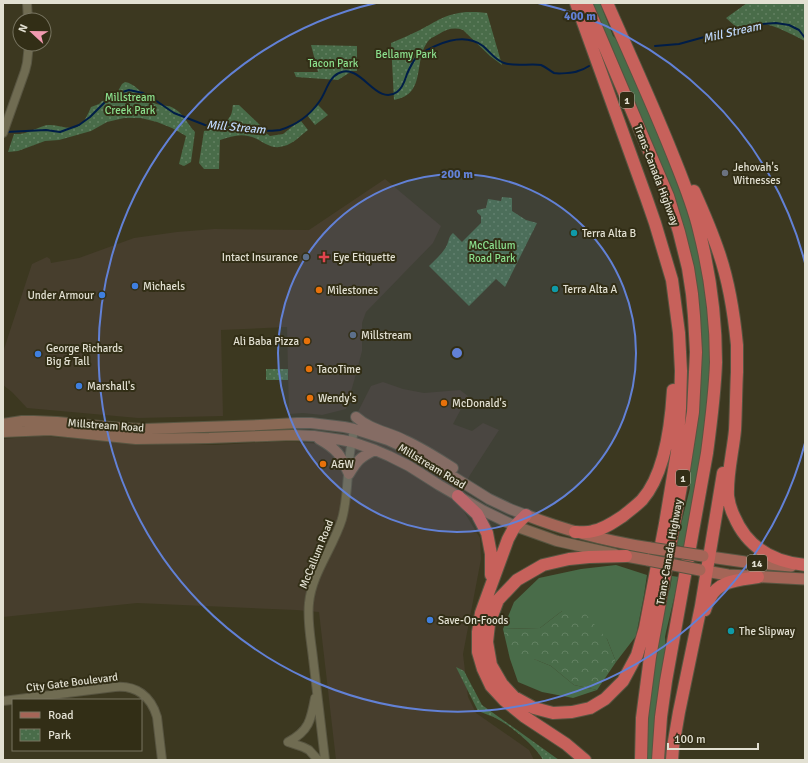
<svg xmlns="http://www.w3.org/2000/svg" width="808" height="763" font-family="Signika,sans-serif">
<style>
.commercial{fill:#473e2d}
.green{fill:#496c49}
.forest{fill:url(#forest-crowns)}
.park{fill:url(#park-dots)}
.lines{fill:none;stroke-linecap:round;stroke-linejoin:round}
.stream{stroke:#001d48;stroke-width:2}
.tertiary-casing{stroke:#585541;stroke-width:10}
.secondary-casing{stroke:#585541;stroke-width:12}
.primary-casing{stroke:#585541;stroke-width:13}
.motorway-casing{stroke:#585541;stroke-width:14}
.tertiary{stroke:#706c52;stroke-width:8}
.secondary{stroke:#8a6955;stroke-width:10}
.primary{stroke:#a46557;stroke-width:11}
.motorway{stroke:#c7615b;stroke-width:12}
.primary-bridge-casing{stroke:#585541;stroke-width:13;stroke-linecap:butt}
.primary-bridge{stroke:#a46557;stroke-width:11}
.ring{fill:none;stroke:#6281d6;stroke-width:2}
.worship-dot{fill:#6b7280;stroke:#322e16;stroke-width:1.5}
.culture-dot{fill:#0f9aa8;stroke:#322e16;stroke-width:1.5}
.service-dot{fill:#5c6f8a;stroke:#322e16;stroke-width:1.5}
.health-dot{fill:#e0444e;stroke:#322e16;stroke-width:1.5}
.shop-dot{fill:#3f7fe0;stroke:#322e16;stroke-width:1.5}
.food-dot{fill:#e8710a;stroke:#322e16;stroke-width:1.5}
.labels{text-anchor:middle;stroke-width:4;stroke-linejoin:round;paint-order:stroke}
.shield{fill:#322e16;stroke:#adab9a;stroke-width:1}
.shield-label{font-size:10px;font-weight:bold;fill:#e2e0d2}
.park-label{font-size:11px;fill:#8be08d;stroke:#322e16}
.poi-label{font-size:11px;fill:#e2e0d2;stroke:#322e16;text-anchor:start}
.street-label{font-size:11px;fill:#e2e0d2;stroke:#322e16}
.water-label{font-size:12px;font-style:italic;fill:#bed7fb;stroke:#322e16}
.centre{fill:#6281d6;stroke:#322e16;stroke-width:2}
.ring-label{font-size:12px;text-anchor:middle;font-weight:bold;fill:#6281d6;stroke:#322e16;stroke-width:4;stroke-linejoin:round;paint-order:stroke}
</style>
<defs>
<pattern id="forest-crowns" width="20" height="18" patternUnits="userSpaceOnUse"><rect width="20" height="18" fill="#496c49"/><path d="M2 6a3 3 0 1 1 6 0M12 15a3 3 0 1 1 6 0" fill="none" stroke="#638162"/></pattern>
<pattern id="park-dots" width="8" height="8" patternUnits="userSpaceOnUse"><rect width="8" height="8" fill="#496c49"/><path d="M2 2h.1M6 6h.1" fill="none" stroke="#638162" stroke-width="1.8" stroke-linecap="round"/></pattern>
</defs>
<rect width="100%" height="100%" fill="#3c3820"/>
<path class="commercial" d="M 385,179 L 441,226 L 433,243 L 366,312 L 362,323 L 362,351 L 356,374 L 346,409 L 322,415 L 303,413 L 289,414 L 287,327 L 221,330 L 223,416 L 138,418 L 27,408 L 12,392 L 3,385 L 3,352 L 32,264 L 47,257 L 50,259 L 51,263 L 79,258 L 134,238 L 177,232 L 214,229 L 309,230 Z
M 383,382 L 403,389 L 424,393 L 460,390 L 468,396 L 453,424 L 472,431 L 483,423 L 499,430 L 470,475 L 458,498 L 463,510 L 480,538 L 481,559 L 463,654 L 468,697 L 476,713 L 529,750 L 534,760 L 336,760 L 319,612 L 296,610 L 137,603 L 3,617 L 3,439 L 39,436 L 109,441 L 215,445 L 271,442 L 296,442 L 332,445 L 339,449 L 371,386 Z"/>
<path class="green" d="M 593,3 L 600,3 L 613,36 L 617,40 L 639,90 L 668,159 L 685,205 L 695,238 L 702,267 L 709,308 L 711,358 L 707,422 L 685,547 L 676,545 L 690,488 L 689,472 L 701,361 L 668,184 L 636,104 Z
M 616,565 L 647,575 L 644,595 L 636,636 L 616,662 L 607,639 L 562,611 L 540,628 L 503,629 L 514,602 L 539,578 L 581,569 Z
M 672,576 L 679,577 L 666,632 L 665,637 L 666,650 L 653,760 L 646,760 L 647,727 L 652,677 L 668,592 L 670,589 Z
M 510,659 L 534,659 L 551,666 L 574,685 L 597,690 L 573,698 L 542,692 L 518,682 Z"/>
<path class="forest" d="M 562,611 L 583,611 L 607,639 L 616,662 L 597,690 L 574,685 L 551,666 L 534,659 L 510,659 L 503,629 L 540,628 Z"/>
<path class="park" d="M 747,3 L 805,3 L 805,41 C 795,36 773,24 763,24 C 755,24 748,28 742,32 L 726,18 Z
M 466,12 L 477,12 L 487,13 L 502,65 L 490,56 L 463,30 C 455,27 446,29 439,34 C 436,36 432,37 429,40 C 412,60 428,94 394,100 L 391,43 C 400,39 410,35 420,30 C 437,21 445,14 466,12 Z
M 311,45 L 357,46 L 357,71 L 352,71 L 338,80 L 296,77 L 294,72 L 318,72 Z
M 125,82 C 134,83 143,94 149,100 C 159,108 167,103 175,109 C 184,114 188,125 195,132 L 191,162 L 184,166 L 179,164 L 186,136 L 172,128 L 157,122 L 141,118 L 124,118 L 107,122 L 91,131 L 59,140 L 45,141 L 18,151 L 8,152 L 14,134 L 15,134 C 18,134 22,134 25,133 C 33,131 40,126 48,125 C 58,124 67,130 77,127 C 84,124 88,114 91,107 L 99,104 L 102,101 L 114,98 L 122,84 Z
M 233,105 L 239,105 L 261,126 L 266,133 L 270,136 L 283,134 L 293,126 L 301,121 L 308,130 C 301,135 293,144 284,146 C 269,151 261,138 248,136 C 238,134 230,137 220,140 L 219,169 L 204,169 L 199,163 L 204,131 C 213,130 231,122 232,111 C 233,109 232,107 233,105 Z
M 318,105 L 328,115 L 315,125 L 307,115 Z
M 502,197 L 512,198 L 512,211 L 526,220 L 537,223 L 505,287 L 496,279 L 469,306 L 429,266 C 435,260 443,253 447,245 C 449,240 449,236 453,233 L 462,242 L 481,223 L 481,216 L 477,212 L 477,210 L 486,208 L 488,199 L 501,201 Z
M 266,369 L 288,369 L 288,380 L 266,380 Z
M 456,667 L 464,671 L 482,705 L 559,760 L 543,760 C 537,748 511,726 499,720 C 493,716 485,714 478,711 Z"/>
<g class="lines">
<path class="stream" d="M 655,46 L 679,44 L 737,28 L 762,24 L 776,23 L 789,25 L 799,30 L 805,38
M 6,132 L 46,130 L 60,132 L 79,125 L 90,117 L 109,98 L 116,94 L 129,90 L 143,93 L 155,100 L 174,113 L 205,125 C 214,127 223,124 232,125 C 241,126 248,129 256,130 C 262,131 275,131 280,130 C 296,125 310,115 319,102 C 326,93 328,78 339,73 C 361,62 376,107 397,92 C 403,88 405,80 407,74 C 410,67 413,61 418,55 C 437,44 463,31 483,46 C 490,52 495,60 504,63 C 516,67 530,63 541,65 C 546,67 550,71 554,73 C 558,74 574,73 578,71 C 582,70 586,68 589,66"/>
<g class="tertiary-casing">
<path id="tertiary" d="M 27,3 L 28,20
M 3,133 L 25,71 L 27,63 L 29,44
M 3,701 L 115,687 C 136,685 151,696 157,717 L 162,760
M 288,742 C 309,731 311,720 315,698
M 288,742 L 303,747 L 309,750 L 318,760
M 325,760 C 321,726 317,692 313,658 C 311,640 307,621 309,603 C 312,573 333,548 342,519 C 348,497 347,475 350,453 C 351,445 353,437 354,429"/>
</g>
<g class="secondary-casing">
<path id="secondary" d="M 356,417 C 369,429 388,432 404,440 C 422,448 436,457 453,468
M 3,424 L 22,421 L 34,421 L 57,422 L 122,428 L 144,429 L 260,425 L 297,423 L 311,423 L 344,427 L 354,429 L 388,440 L 414,452 L 489,499 L 510,509 L 526,515
M 3,432 L 49,430 L 136,439 L 209,438 L 292,435 L 314,436 L 342,440 L 352,442 L 375,450 L 389,456 L 409,466 L 439,485 L 484,511 L 515,526 L 557,541 L 615,554
M 319,439 C 338,450 340,454 349,474
M 349,474 C 357,461 360,457 375,450"/>
</g>
<g class="primary-casing">
<path id="primary" d="M 526,515 C 566,531 607,541 650,548
M 626,556 L 648,560
M 703,556 L 745,562 L 791,566
M 700,570 L 728,575 L 805,579"/>
</g>
<g class="motorway-casing">
<path id="motorway" d="M 576,3 L 646,197 L 655,223 L 672,280 L 679,333 L 681,371 L 680,408 L 677,452 L 665,524 L 645,628 L 637,655 L 623,681 L 605,699 L 590,708 L 572,712 L 553,713 L 534,708 L 514,697 L 502,684 L 491,665 L 487,642 L 489,624 L 498,600 L 517,580 L 543,565 L 569,559 L 589,557 L 626,556
M 586,3 L 668,196 L 679,232 L 688,268 L 692,294 L 694,316 L 696,352 L 693,412 L 683,476 L 650,657 L 642,718 L 641,760
M 607,3 C 629,53 652,103 672,153 C 682,178 693,204 699,230 C 710,273 716,318 716,362 C 715,393 711,423 707,453 L 666,681 L 661,717 L 658,760
M 694,191 C 703,211 712,232 719,253 C 729,282 734,314 737,345 C 737,354 737,363 737,372 C 736,391 736,411 735,430 C 733,452 727,473 728,496 C 729,503 731,510 734,516 C 747,547 773,562 805,565
M 458,496 L 477,514 L 487,533 L 491,554 L 491,575
M 526,515 L 515,526 L 508,539 L 489,591 L 481,613 L 478,632 L 478,652 L 483,669 L 491,686 L 504,700 L 525,717 L 566,744 L 585,760
M 575,532 C 581,532 588,533 593,531 C 604,529 614,522 623,516 C 629,511 636,506 642,500 C 665,474 671,424 673,390
M 705,610 C 706,606 708,602 710,598 C 719,580 740,580 758,577
M 672,760 L 673,747 L 679,712 L 701,606 L 723,473"/>
</g>
<use href="#tertiary" class="tertiary"/>
<use href="#secondary" class="secondary"/>
<use href="#primary" class="primary"/>
<use href="#motorway" class="motorway"/>
<g class="primary-bridge-casing">
<path id="primary-bridge" d="M 650,548 L 703,556
M 648,560 L 700,570"/>
</g>
<use href="#primary-bridge" class="primary-bridge"/>
</g>
<circle cx="457" cy="353" r="179" fill="#6281d6" fill-opacity=".12"/>
<g class="ring">
<circle cx="457" cy="353" r="179"/>
<path d="M805 443A359 359 0 1 1 376 3M538 3A359 359 0 0 1 805 263"/>
</g>
<circle class="worship-dot" cx="725" cy="173" r="4"/>
<g class="culture-dot">
<circle cx="574" cy="233" r="4"/>
<circle cx="555" cy="289" r="4"/>
<circle cx="731" cy="631" r="4"/>
</g>
<g class="service-dot">
<circle cx="306" cy="257" r="4"/>
<circle cx="353" cy="335" r="4"/>
</g>
<path class="health-dot" d="M322 251h4v4h4v4h-4v4h-4v-4h-4v-4h4z"/>
<g class="shop-dot">
<circle cx="135" cy="286" r="4"/>
<circle cx="102" cy="295" r="4"/>
<circle cx="38" cy="354" r="4"/>
<circle cx="79" cy="386" r="4"/>
<circle cx="430" cy="620" r="4"/>
</g>
<g class="food-dot">
<circle cx="319" cy="290" r="4"/>
<circle cx="307" cy="341" r="4"/>
<circle cx="309" cy="369" r="4"/>
<circle cx="310" cy="398" r="4"/>
<circle cx="444" cy="403" r="4"/>
<circle cx="323" cy="464" r="4"/>
</g>
<g class="labels">
<g class="shield">
<rect x="620" y="92" width="14" height="16" rx="3"/>
<rect x="676" y="470" width="14" height="16" rx="3"/>
<rect x="747" y="555" width="20" height="16" rx="3"/>
</g>
<g class="shield-label">
<text x="627" y="104">1</text>
<text x="683" y="482">1</text>
<text x="757" y="567">14</text>
</g>
<g class="park-label">
<text x="406" y="58">Bellamy Park</text>
<text x="333" y="67">Tacon Park</text>
<text x="130" y="101">Millstream<tspan x="130" dy="13">Creek Park</tspan></text>
<text x="492" y="249">McCallum<tspan x="492" dy="13">Road Park</tspan></text>
</g>
<g class="poi-label">
<text x="733" y="171">Jehovah's<tspan x="733" dy="13">Witnesses</tspan></text>
<text x="582" y="237">Terra Alta B</text>
<text x="298" y="261" text-anchor="end">Intact Insurance</text>
<text x="333" y="261">Eye Etiquette</text>
<text x="143" y="290">Michaels</text>
<text x="563" y="293">Terra Alta A</text>
<text x="327" y="294">Milestones</text>
<text x="94" y="299" text-anchor="end">Under Armour</text>
<text x="361" y="339">Millstream</text>
<text x="299" y="345" text-anchor="end">Ali Baba Pizza</text>
<text x="46" y="352">George Richards<tspan x="46" dy="13">Big &amp; Tall</tspan></text>
<text x="317" y="373">TacoTime</text>
<text x="87" y="390">Marshall's</text>
<text x="318" y="402">Wendy's</text>
<text x="452" y="407">McDonald's</text>
<text x="331" y="468">A&amp;W</text>
<text x="438" y="624">Save-On-Foods</text>
<text x="739" y="635">The Slipway</text>
</g>
<g class="street-label">
<text transform="translate(657 175) rotate(69)" y="4">Trans-Canada Highway</text>
<text transform="translate(106 425) rotate(4)" y="4">Millstream Road</text>
<text transform="translate(432 466) rotate(31)" y="4">Millstream Road</text>
<text transform="translate(669 552) rotate(-80)" y="4">Trans-Canada Highway</text>
<text transform="translate(316 554) rotate(-68)" y="4">McCallum Road</text>
<text transform="translate(72 682) rotate(-7)" y="4">City Gate Boulevard</text>
</g>
<g class="water-label">
<text transform="translate(732 32) rotate(-13)" y="4">Mill Stream</text>
<text transform="translate(236 127) rotate(5)" y="4">Mill Stream</text>
</g>
</g>
<circle cx="457" cy="353" r="6" class="centre"/>
<g class="ring-label">
<text x="580" y="20">400 m</text>
<text x="457" y="178">200 m</text>
</g>
<rect width="808" height="763" fill="none" stroke="#e2e0d2" stroke-width="8"/>
<rect x="12" y="699" width="130" height="52" fill="#322e16" stroke="#787561"/>
<rect x="20" y="712" width="20" height="6" fill="#a46557" stroke="#787561"/>
<text x="48" y="719" font-size="12" fill="#e2e0d2">Road</text>
<rect x="20" y="729" width="20" height="12" fill="url(#park-dots)" stroke="#787561"/>
<text x="48" y="739" font-size="12" fill="#e2e0d2">Park</text>
<g transform="translate(32 32) rotate(292)"><circle r="19" fill="#322e16" stroke="#787561"/>
<path d="M0-3L7 15L0 10L-7 15Z" fill="#f19ab0"/>
<text y="-6" font-size="11" font-weight="bold" text-anchor="middle" fill="#e2e0d2">N</text>
</g>
<path d="M668 743v6h90v-6" fill="none" stroke="#e2e0d2" stroke-width="2"/>
<text x="674" y="743" font-size="12" fill="#e2e0d2" stroke="#322e16" stroke-width="3" paint-order="stroke">100 m</text>
</svg>
